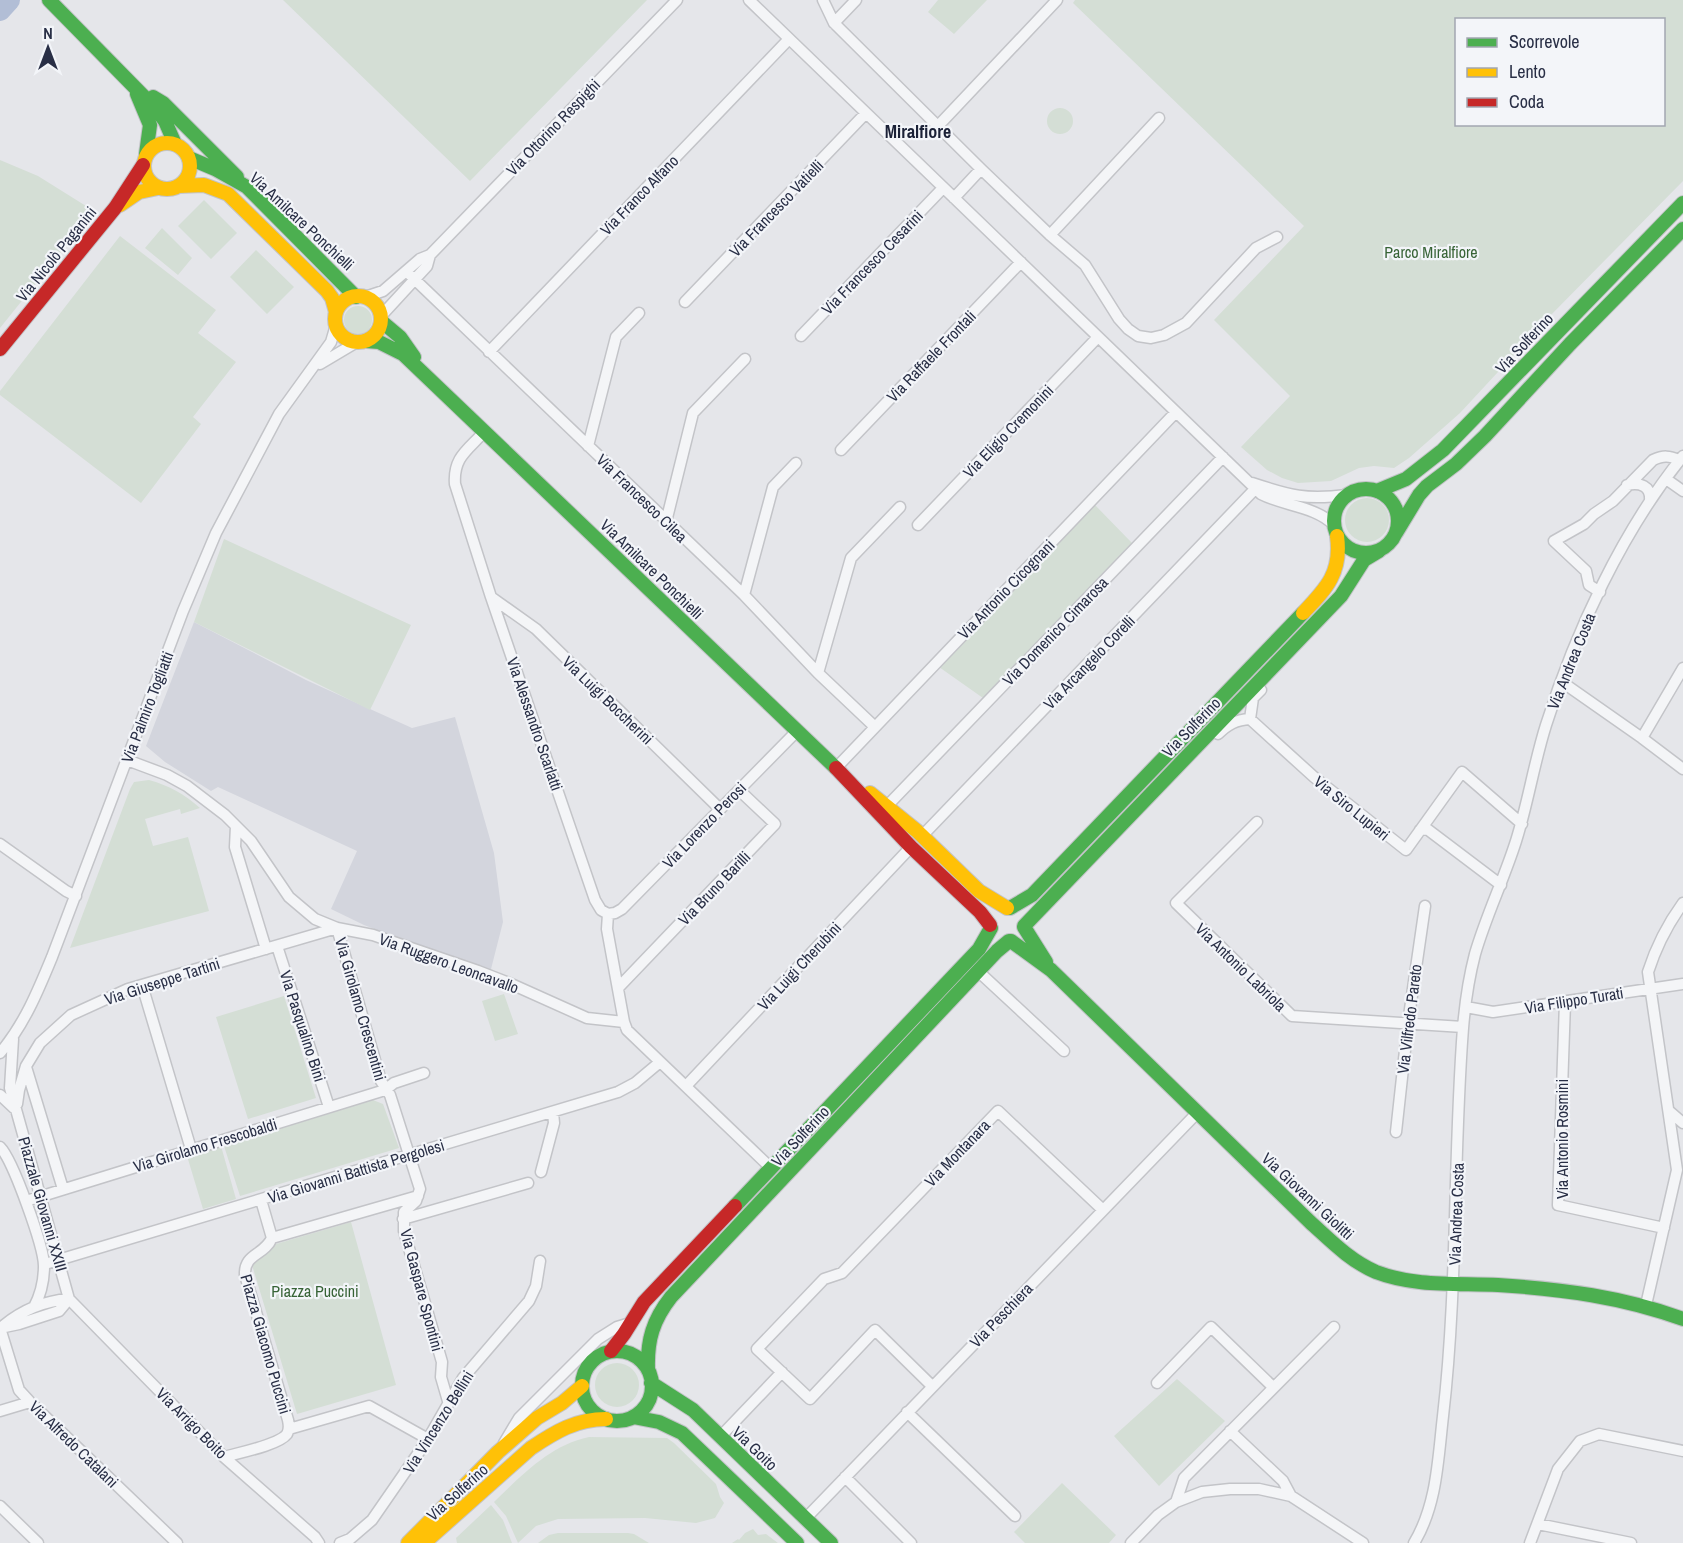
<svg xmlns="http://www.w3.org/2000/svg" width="1683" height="1543" font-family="'Archivo Narrow',sans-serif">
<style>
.built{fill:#d3d5dd}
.green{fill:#d4ded5;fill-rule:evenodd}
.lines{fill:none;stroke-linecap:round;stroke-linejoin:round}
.river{stroke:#b2bed6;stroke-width:22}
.street-casing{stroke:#c3c4c8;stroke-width:13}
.fast-casing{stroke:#c3c4c8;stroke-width:16}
.slow-casing{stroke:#c3c4c8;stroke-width:16}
.jam-casing{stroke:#c3c4c8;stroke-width:16}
.street{stroke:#f4f5f7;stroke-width:10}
.fast{stroke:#4caf50;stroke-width:14}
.slow{stroke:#ffc107;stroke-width:14}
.jam{stroke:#c62828;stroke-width:14}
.labels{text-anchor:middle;stroke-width:4.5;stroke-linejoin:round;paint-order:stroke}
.street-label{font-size:16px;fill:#292f46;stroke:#f3f5f9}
.park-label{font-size:16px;fill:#376336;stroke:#f3f5f9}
.neighbourhood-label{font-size:18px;font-weight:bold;fill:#1b2137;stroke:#f3f5f9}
</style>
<rect width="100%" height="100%" fill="#e5e6ea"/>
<path class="built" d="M 194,622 L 306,680 L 412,728 L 455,717 L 494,853 L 503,922 L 490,973 L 364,925 L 331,909 L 357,851 L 218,787 L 211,791 L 165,762 L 146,746 Z"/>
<path class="green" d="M 283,0 L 647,0 L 470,181 Z
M 938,0 L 987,0 L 954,34 L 928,12 Z
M 1075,0 L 1683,0 L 1683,181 L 1546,320 L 1460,413 L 1409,458 L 1394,468 L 1374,466 L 1359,468 L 1331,481 L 1298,483 L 1282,478 L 1267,470 L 1241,447 L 1290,396 L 1214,320 L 1304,226 L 1073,3 ZM 1456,20 L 1664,20 L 1664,124 L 1456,124 Z
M1047 121a13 13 0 1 1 26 0a13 13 0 1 1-26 0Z
M 0,160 L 38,176 L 94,211 L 0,328 Z
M 204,200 L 237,233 L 211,259 L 178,226 Z
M 162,228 L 192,258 L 178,275 L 145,248 Z
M 120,236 L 216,310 L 198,333 L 236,362 L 193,417 L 201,424 L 141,503 L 0,395 L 0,391 Z
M 256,250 L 294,287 L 267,314 L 230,277 Z
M344 320a14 14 0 1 1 28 0a14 14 0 1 1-28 0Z
M1345 520a22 22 0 1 1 44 0a22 22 0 1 1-44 0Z
M 1095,505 L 1132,543 L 983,698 L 939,667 Z
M 224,539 L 411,625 L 370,710 L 194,622 Z
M 149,780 C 170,786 184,794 200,808 L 181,814 L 180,809 L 145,819 L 153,846 L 188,837 L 209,911 L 70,948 L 130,789 L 134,782 Z
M 504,994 L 518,1034 L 495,1041 L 482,1001 Z
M 284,996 L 316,1098 L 248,1119 L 216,1017 Z
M 373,1100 L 383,1104 L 399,1148 L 240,1196 L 224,1146 Z
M 221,1146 L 236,1199 L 203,1209 L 187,1156 Z
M 351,1222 L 396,1385 L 297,1414 L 252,1265 L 276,1244 Z
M595 1385a22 22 0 1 1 44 0a22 22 0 1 1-44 0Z
M 1177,1379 L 1225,1421 L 1159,1486 L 1114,1436 Z
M 589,1437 L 667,1438 L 674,1443 L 716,1484 L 720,1497 L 724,1503 L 715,1518 L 696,1523 L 645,1518 L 558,1519 L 536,1526 L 518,1543 L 506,1516 L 494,1502 C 521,1476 550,1445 589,1437 Z
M 1062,1483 L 1116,1535 L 1109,1543 L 1025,1543 L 1014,1532 Z
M 491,1505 L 503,1520 L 512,1543 L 457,1543 L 456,1538 Z
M 753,1529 L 758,1535 L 766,1534 L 778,1543 L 732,1543 L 738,1539 L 739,1540 L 745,1533 Z
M 558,1533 L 628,1533 L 634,1534 L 649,1543 L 538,1543 L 549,1535 Z"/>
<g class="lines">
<path class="river" d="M 0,10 L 9,0"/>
<g class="street-casing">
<path id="street" d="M 749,0 L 1261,494 C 1284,506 1315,506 1334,525
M 823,0 L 834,23 L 981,169 L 1050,235 L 1085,265 L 1119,319 L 1128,329 L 1138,336 L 1151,338 L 1164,335 L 1186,323 L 1256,248 L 1277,237
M 834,23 L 856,0
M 938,126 L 1057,0
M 954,198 L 981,169
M 1050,235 L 1159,118
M 407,272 L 744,595 L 818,673 L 875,727
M 365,297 L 383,291 L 420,259 L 430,255 L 677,0
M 685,302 L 866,113
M 381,316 L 427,266 L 430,255
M 801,336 L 943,188
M 489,352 L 789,39
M 320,364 L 357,342
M 484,432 C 468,450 453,457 455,484 L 491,597 L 595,900 L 601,910 L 608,914
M 588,446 L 616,337 L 639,313
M 841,450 L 1021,262
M 1666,479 L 1683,491
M 1252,483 C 1291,496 1306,500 1347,495
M 1627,485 C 1640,482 1651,486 1650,500
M 666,522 L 693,413 L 745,359
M 918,525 L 1098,337
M 1600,592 L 1589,585 L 1586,571 L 1554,541 L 1584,524 L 1594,514 L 1613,501 L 1653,460 C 1664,455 1669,456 1680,460
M 744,595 L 773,487 L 796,463
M 491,597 L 536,629 L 720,809
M 818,673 L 851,558 L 900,507
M 1562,682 L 1642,738 L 1683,769
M 1250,719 L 1253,698 L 1261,690
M 1218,734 C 1228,724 1236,720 1250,719 L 1314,777 L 1406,850 L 1462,772 L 1522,824
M 1642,738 L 1683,668
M 127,760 L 167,775 L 187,786 L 225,815 L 251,841 L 289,897 L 315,919 L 337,928 L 373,935 L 478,971 L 509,983 L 587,1018 L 624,1022
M 836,768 L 1176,412
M 887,806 L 1223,457
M 1257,822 L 1176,903 L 1292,1016 L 1463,1027
M 236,826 L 235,847 L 266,949
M 1420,830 L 1427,829 L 1501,885
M 922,836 L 1256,488
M 0,844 L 66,891 L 76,896
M 608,914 L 607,929 L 624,1022 L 627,1030 L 772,1169
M 608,914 L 615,913 L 622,909 L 797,731
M 337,928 L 381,1081 L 390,1095 L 420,1189 L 416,1201 L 404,1212 L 404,1231 L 442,1362 L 441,1377 L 448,1401
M 277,946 L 329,1107
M 979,972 L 1064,1051
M 142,985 L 191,1149
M 618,988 L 775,824 L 739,790
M 1565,1002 L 1558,1205 L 1664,1228
M 1466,1007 L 1493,1012 L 1683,984
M 13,1039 L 10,1088 L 69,1299 L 224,1457 L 315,1537 L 319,1543
M 0,1053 C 24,1025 38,991 52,957 L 183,611 L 216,533 L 279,414 L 331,342 L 336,325
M 26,1067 L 63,1189
M 686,1086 L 911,847
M 0,1095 L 14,1108
M 17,1104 L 19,1090 L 26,1066 L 40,1043 L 71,1015 L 128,989 L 337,928
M 1669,1111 L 1683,1123
M 1396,1132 L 1408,1023 L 1425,906
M 0,1147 C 13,1160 44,1247 44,1266 C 44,1280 41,1294 34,1307
M 541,1172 L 554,1123 L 553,1112
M 26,1201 L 385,1090 L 394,1083 L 424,1073
M 403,1219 L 528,1183
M 272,1238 L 418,1196
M 45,1264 L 618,1092 L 635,1083 L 660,1062
M 1646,1305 L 1677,1170 L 1648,972 C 1656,947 1667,925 1683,903
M 3,1326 C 22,1310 44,1301 69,1299
M 0,1328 L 19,1390 L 30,1402 L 177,1543
M 0,1328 L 19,1324 L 59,1311 L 69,1299
M 1157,1383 L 1211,1327 L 1273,1387
M 932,1386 L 875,1330 L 810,1399 L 757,1349 L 824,1279 L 842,1273 L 998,1111 L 1103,1210
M 0,1411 L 30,1402
M 907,1412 L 1015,1516
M 289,1429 L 369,1406 L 428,1439
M 1230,1431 L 1283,1481 L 1291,1496
M 720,1437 L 782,1372
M 504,1443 L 519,1418 L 598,1339 L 617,1327 L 630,1323
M 224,1457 C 238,1453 279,1445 287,1434 C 290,1429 289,1425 288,1420 L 245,1275 C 244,1253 264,1256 272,1238 L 261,1200
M 845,1477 L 911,1543
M 1176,1502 L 1184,1478 L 1334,1327
M 0,1506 L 38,1543
M 805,1519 L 1198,1112
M 1538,1524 L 1631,1543
M 340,1543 L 350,1539 L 372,1520 L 428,1439 L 463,1378 L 529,1301 L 536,1286 L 540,1261
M 1131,1543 L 1158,1515 L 1176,1502 L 1202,1492 L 1230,1489 L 1259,1489 L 1291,1496 L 1363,1543
M 1414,1543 C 1437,1505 1438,1459 1443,1416 C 1458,1287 1453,1157 1463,1028 C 1465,1004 1469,977 1475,954 C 1486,916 1504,879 1516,841 C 1528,803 1534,763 1546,725 C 1575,633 1622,531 1683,456
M 1530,1543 L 1558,1469 L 1580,1441 L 1599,1434 L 1683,1451"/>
</g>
<g class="fast-casing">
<path id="fast" d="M 49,0 L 156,109 L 165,121 L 175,144
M 137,94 L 150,125 L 146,154
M 153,97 L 163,103 L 237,177
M 189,158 L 215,169 L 247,187 L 356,297
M 381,321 L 400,337 L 414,357
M 366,341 L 379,342 L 403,354 L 836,768
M1334 521a32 32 0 1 1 64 0a32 32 0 1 1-64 0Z
M 1377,491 L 1406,479 L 1443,450 L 1683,203
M 1396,533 L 1419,495 L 1427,486 L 1456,464 L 1485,436 L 1570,344 L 1683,229
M 1010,908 L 1032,895 L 1303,613
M 1024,926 L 1341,596 L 1364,560 L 1379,551
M 1024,927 L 1046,962
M 1011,941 L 1051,970 L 1310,1222 C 1330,1240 1350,1261 1376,1272 C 1415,1287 1457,1283 1498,1285 C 1562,1289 1623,1297 1683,1319
M 735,1206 L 979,949 L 991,928
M582 1386a35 35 0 1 1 70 0a35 35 0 1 1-70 0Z
M 648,1369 C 647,1340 653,1320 671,1297 L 997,951 L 1009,941
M 651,1383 L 693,1410 L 831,1543
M 633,1417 L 659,1422 L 682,1433 L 797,1543"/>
</g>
<g class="slow-casing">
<path id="slow" d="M144 166a23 23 0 1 1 46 0a23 23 0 1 1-46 0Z
M 178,186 L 204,185 L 228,194 L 327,291 L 332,298 L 336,312
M 120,205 L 139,192 L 158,188
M335 319a23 23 0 1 1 46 0a23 23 0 1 1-46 0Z
M 1303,613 C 1327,588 1342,572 1337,536
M 870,793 L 917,831 L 979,891 L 1007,908
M 408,1543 L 498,1452 L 537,1418 L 562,1403 L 582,1386
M 424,1543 L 531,1448 C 555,1432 576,1419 606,1419"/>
</g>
<g class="jam-casing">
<path id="jam" d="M 0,349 L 115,208 L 143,165
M 836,768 L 911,847 L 980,912 L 990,925
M 611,1351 L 624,1334 L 644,1302 L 735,1206"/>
</g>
<use href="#street" class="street"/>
<use href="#fast" class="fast"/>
<use href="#slow" class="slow"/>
<use href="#jam" class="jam"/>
</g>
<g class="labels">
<g class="street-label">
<text transform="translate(553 127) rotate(-46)" y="6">Via Ottorino Respighi</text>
<text transform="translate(639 195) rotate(-46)" y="6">Via Franco Alfano</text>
<text transform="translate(776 208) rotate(-46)" y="6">Via Francesco Vatielli</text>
<text transform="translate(302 221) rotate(43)" y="6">Via Amilcare Ponchielli</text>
<text transform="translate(56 254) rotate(-51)" y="6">Via Nicolò Paganini</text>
<text transform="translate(872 262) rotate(-46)" y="6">Via Francesco Cesarini</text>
<text transform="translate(1524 343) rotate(-47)" y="6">Via Solferino</text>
<text transform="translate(931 356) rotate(-46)" y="6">Via Raffaele Frontali</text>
<text transform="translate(1008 431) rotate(-46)" y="6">Via Eligio Cremonini</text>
<text transform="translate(642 498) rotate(44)" y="6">Via Francesco Cilea</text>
<text transform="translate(652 569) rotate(44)" y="6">Via Amilcare Ponchielli</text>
<text transform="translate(1006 589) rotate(-46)" y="6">Via Antonio Cicognani</text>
<text transform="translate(1055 631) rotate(-46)" y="6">Via Domenico Cimarosa</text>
<text transform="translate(1571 661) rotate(-68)" y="6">Via Andrea Costa</text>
<text transform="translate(1089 662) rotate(-46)" y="6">Via Arcangelo Corelli</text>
<text transform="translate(608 700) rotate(44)" y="6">Via Luigi Boccherini</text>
<text transform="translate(147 707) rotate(-69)" y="6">Via Palmiro Togliatti</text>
<text transform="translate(535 724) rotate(71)" y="6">Via Alessandro Scarlatti</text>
<text transform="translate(1191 727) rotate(-46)" y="6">Via Solferino</text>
<text transform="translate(1352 808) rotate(39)" y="6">Via Siro Lupieri</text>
<text transform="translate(704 825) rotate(-46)" y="6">Via Lorenzo Perosi</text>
<text transform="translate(714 888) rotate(-46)" y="6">Via Bruno Barilli</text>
<text transform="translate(449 963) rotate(20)" y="6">Via Ruggero Leoncavallo</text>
<text transform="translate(799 966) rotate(-47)" y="6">Via Luigi Cherubini</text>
<text transform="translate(1241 967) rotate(44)" y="6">Via Antonio Labriola</text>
<text transform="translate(162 981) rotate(-18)" y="6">Via Giuseppe Tartini</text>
<text transform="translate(1574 1000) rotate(-9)" y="6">Via Filippo Turati</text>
<text transform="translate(361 1009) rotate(74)" y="6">Via Girolamo Crescentini</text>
<text transform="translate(1409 1019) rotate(-83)" y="6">Via Vilfredo Pareto</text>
<text transform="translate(303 1026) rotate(72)" y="6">Via Pasqualino Bini</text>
<text transform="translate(800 1136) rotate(-47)" y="6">Via Solferino</text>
<text transform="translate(1562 1139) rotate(-90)" y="6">Via Antonio Rosmini</text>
<text transform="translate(205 1145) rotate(-17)" y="6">Via Girolamo Frescobaldi</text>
<text transform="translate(957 1153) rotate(-46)" y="6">Via Montanara</text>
<text transform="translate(356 1171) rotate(-17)" y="6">Via Giovanni Battista Pergolesi</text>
<text transform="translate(1308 1196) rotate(43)" y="6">Via Giovanni Giolitti</text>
<text transform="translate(43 1204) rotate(74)" y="6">Piazzale Giovanni XXIII</text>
<text transform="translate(1456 1214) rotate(-88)" y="6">Via Andrea Costa</text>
<text transform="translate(422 1290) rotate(75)" y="6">Via Gaspare Spontini</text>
<text transform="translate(1001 1315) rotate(-46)" y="6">Via Peschiera</text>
<text transform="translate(266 1344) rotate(74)" y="6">Piazza Giacomo Puccini</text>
<text transform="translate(438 1422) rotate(-58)" y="6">Via Vincenzo Bellini</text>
<text transform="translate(192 1423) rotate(45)" y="6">Via Arrigo Boito</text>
<text transform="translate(74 1444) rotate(44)" y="6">Via Alfredo Catalani</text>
<text transform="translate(755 1448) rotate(44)" y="6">Via Goito</text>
<text transform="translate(457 1492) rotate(-42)" y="6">Via Solferino</text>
</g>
<g class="park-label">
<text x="1431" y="258">Parco Miralfiore</text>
<text x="315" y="1297">Piazza Puccini</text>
</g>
<g class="neighbourhood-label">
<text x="918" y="138">Miralfiore</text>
</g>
</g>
<rect x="1455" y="18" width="210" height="108" fill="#f3f5f9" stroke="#a2a6b1" stroke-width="1.5"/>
<rect x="1467" y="38" width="30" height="9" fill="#4caf50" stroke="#a2a6b1" stroke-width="1.5"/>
<text x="1509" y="48" font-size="18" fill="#292f46">Scorrevole</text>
<rect x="1467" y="68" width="30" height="9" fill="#ffc107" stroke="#a2a6b1" stroke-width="1.5"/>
<text x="1509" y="78" font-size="18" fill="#292f46">Lento</text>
<rect x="1467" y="98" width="30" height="9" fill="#c62828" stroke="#a2a6b1" stroke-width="1.5"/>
<text x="1509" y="108" font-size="18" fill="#292f46">Coda</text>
<g transform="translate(48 48)" stroke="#f3f5f9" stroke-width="4.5" paint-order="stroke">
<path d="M0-4.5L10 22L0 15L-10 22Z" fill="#292f46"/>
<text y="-9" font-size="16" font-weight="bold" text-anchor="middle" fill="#292f46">N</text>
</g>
</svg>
